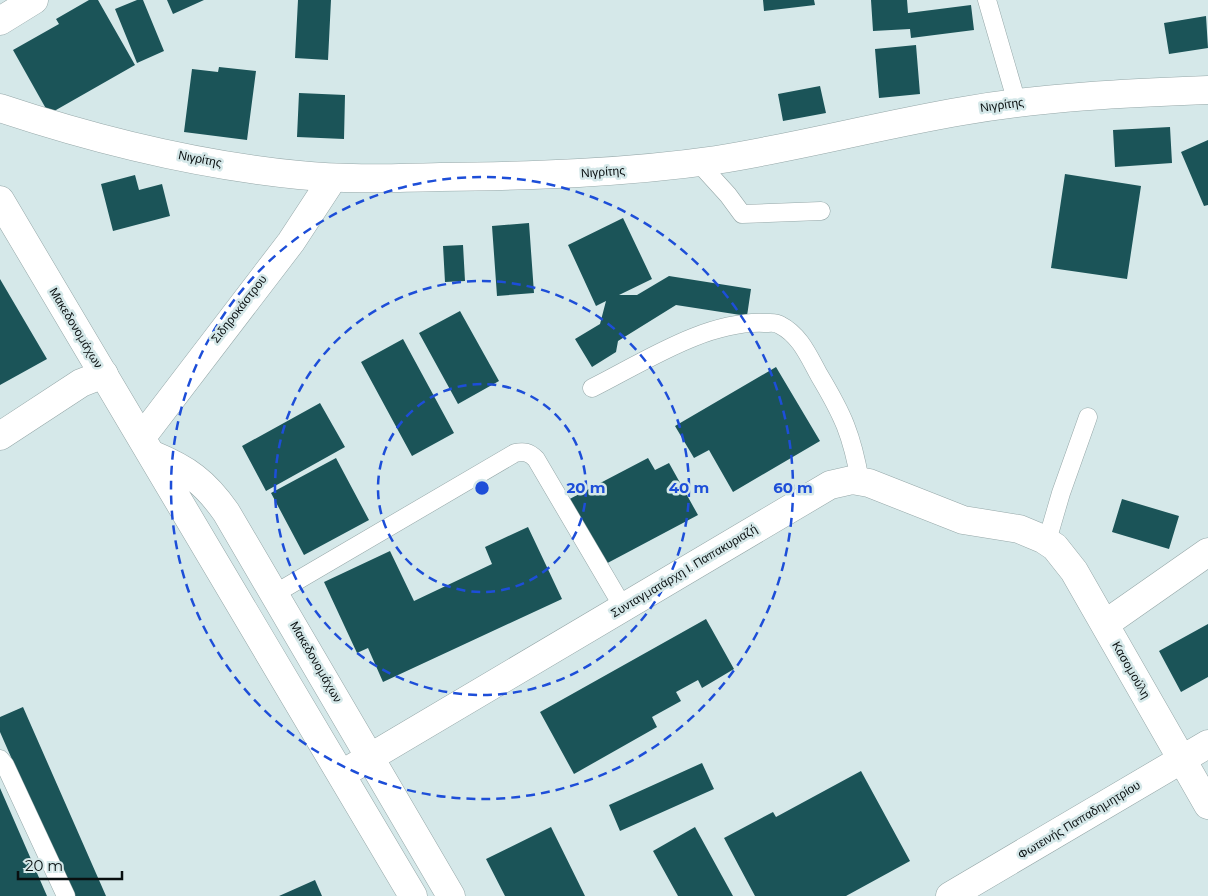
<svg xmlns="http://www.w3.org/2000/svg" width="1208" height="896" font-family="Montserrat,sans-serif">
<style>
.building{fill:#1b5458}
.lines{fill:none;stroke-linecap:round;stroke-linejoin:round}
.service-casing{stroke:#95a7a8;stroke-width:19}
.minor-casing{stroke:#95a7a8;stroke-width:29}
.tertiary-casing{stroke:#95a7a8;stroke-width:29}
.service{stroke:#fff;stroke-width:18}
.minor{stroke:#fff;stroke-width:28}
.tertiary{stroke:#fff;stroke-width:28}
.ring{fill:none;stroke:#1d4ed8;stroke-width:2.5;stroke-dasharray:9 6}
.labels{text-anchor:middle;stroke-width:5;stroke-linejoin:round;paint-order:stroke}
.street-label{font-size:12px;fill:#090f10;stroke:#d5e8e9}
.centre{fill:#1d4ed8;stroke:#d5e8e9;stroke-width:2.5}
.ring-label{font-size:15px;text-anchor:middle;font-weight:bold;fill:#1d4ed8;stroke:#d5e8e9;stroke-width:5;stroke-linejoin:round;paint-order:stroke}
</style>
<rect width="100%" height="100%" fill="#d5e8e9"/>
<path class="building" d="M 89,0 L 98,0 L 135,65 L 49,114 L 13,50 L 59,24 L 56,19 Z
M 137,0 L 143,0 L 164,51 L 137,63 L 115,9 Z
M 167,0 L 204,0 L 173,14 Z
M 298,0 L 331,0 L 328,60 L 295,58 Z
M 763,0 L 814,0 L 815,5 L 764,11 Z
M 871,0 L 907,0 L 908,13 L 971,5 L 974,30 L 911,38 L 910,29 L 873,31 Z
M 1206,16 L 1208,48 L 1169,54 L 1164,23 Z
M 916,45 L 920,94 L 879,98 L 875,49 Z
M 219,67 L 256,71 L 247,140 L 184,132 L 192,69 L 218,72 Z
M 820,86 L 826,113 L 783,121 L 778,94 Z
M 299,93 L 345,95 L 344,139 L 297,137 Z
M 1170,127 L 1172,163 L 1115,167 L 1113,130 Z
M 1208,140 L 1208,205 L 1204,206 L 1181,152 Z
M 1065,174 L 1141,186 L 1127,279 L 1051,268 Z
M 135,175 L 139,190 L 162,184 L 170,216 L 113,231 L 101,184 Z
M 623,218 L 652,279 L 619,295 L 637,295 L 669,276 L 751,289 L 747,316 L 676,305 L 618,341 L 616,352 L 592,367 L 575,339 L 600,324 L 606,301 L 596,306 L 568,245 Z
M 529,223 L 534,293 L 497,296 L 492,226 Z
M 463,245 L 465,281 L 445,282 L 443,246 Z
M 0,279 L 47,359 L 0,385 Z
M 460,311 L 499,381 L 458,404 L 419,333 Z
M 403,339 L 454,433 L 412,456 L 361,362 Z
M 776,367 L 820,441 L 733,492 L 709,450 L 694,458 L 675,426 Z
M 320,403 L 345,447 L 266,491 L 242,446 Z
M 336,458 L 369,520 L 304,555 L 271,493 Z
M 648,458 L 655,470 L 669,463 L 698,515 L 600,567 L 562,503 Z
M 1122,499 L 1179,516 L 1169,549 L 1112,532 Z
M 528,527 L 562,599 L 383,682 L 368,648 L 357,653 L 324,582 L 390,551 L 414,601 L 492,564 L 485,547 Z
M 706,619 L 734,669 L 702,688 L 698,680 L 676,692 L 681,701 L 652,717 L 657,727 L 574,774 L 540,712 Z
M 1208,624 L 1208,677 L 1181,692 L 1159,651 Z
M 23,707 L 106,896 L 72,896 L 0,732 L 0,717 Z
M 702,763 L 714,789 L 620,831 L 609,805 Z
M 861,771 L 910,861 L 846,896 L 755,896 L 724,838 L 773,812 L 776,817 Z
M 0,788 L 47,896 L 0,896 Z
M 551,827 L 585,896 L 505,896 L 486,859 Z
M 695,827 L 733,896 L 678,896 L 653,851 Z
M 315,880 L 322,896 L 279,896 Z"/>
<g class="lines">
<g class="service-casing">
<path id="service" d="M 987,0 L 1017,103
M 698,162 L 728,195 L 742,214 L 821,211
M 592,388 C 644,362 707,320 765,323 C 770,323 776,322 780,325 C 800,335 809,357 819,375 C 843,415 852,435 860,481
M 1047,541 L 1061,493 L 1088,417
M 276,593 L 515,453 C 524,451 529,452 536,459 L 623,607
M 0,759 L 5,765 L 66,896"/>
</g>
<g class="minor-casing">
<path id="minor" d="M 0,21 L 34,0
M 0,436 L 81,383 L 104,374
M 142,437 L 291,242 L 333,178
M 1105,624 L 1208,552
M 342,774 L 830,485 L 852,480 L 869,483 L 963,520 L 1019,529 L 1043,539 L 1055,547 L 1074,571 L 1208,805
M 950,896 L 1208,744"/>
</g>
<g class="tertiary-casing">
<path id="tertiary" d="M 0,108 C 96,140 198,165 299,175 C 346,180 394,178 440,177 C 533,176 625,173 716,160 C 799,147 880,125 963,111 C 1044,97 1126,93 1208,90
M 0,200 L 413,896
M 153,455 C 187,469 205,482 226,512 L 451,896"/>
</g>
<use href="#service" class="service"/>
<use href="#minor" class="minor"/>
<use href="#tertiary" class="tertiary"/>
</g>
<g class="ring">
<circle cx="482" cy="488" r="104"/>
<circle cx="482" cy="488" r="207"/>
<circle cx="482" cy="488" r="311"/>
</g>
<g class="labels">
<g class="street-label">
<text transform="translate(1002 105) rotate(-8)" y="4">Νιγρίτης</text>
<text transform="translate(200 159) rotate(11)" y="4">Νιγρίτης</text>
<text transform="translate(603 172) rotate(-4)" y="4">Νιγρίτης</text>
<text transform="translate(239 309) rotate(-52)" y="4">Σιδηροκάστρου</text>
<text transform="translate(76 328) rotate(59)" y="4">Μακεδονομάχων</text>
<text transform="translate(684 571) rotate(-31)" y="4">Συνταγματάρχη Ι. Παπακυριαζή</text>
<text transform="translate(316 662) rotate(60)" y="4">Μακεδονομάχων</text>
<text transform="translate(1131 670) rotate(60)" y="4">Κασομούλη</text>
<text transform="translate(1079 820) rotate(-31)" y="4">Φωτεινής Παπαδημητρίου</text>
</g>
</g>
<circle cx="482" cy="488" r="8" class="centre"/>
<g class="ring-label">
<text x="586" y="493">20 m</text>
<text x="689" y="493">40 m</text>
<text x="793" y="493">60 m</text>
</g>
<path d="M18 871v8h104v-8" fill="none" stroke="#090f10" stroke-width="2.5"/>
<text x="25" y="871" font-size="15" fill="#090f10" stroke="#d5e8e9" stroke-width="4" paint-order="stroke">20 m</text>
</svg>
